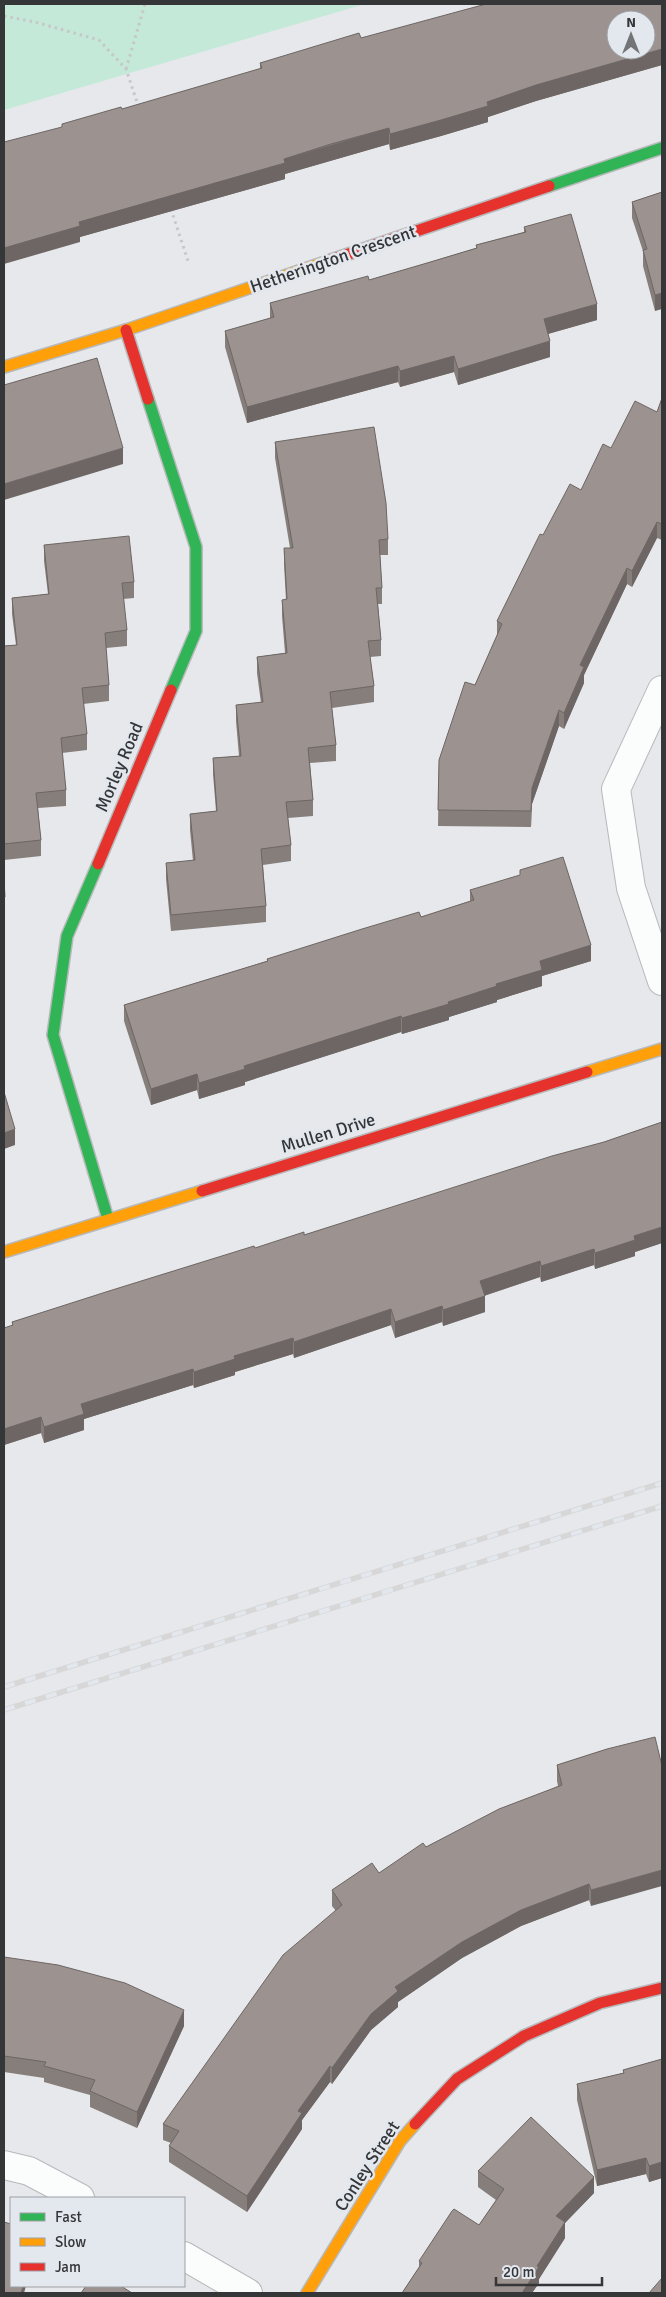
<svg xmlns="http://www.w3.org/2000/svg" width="666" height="2297" font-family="Signika,sans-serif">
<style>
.green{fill:#c4e9d9}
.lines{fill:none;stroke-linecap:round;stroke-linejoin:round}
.street-casing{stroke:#b7b9bb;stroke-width:30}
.fast-casing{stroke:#b7b9bb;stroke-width:14}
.slow-casing{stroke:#b7b9bb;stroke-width:14}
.jam-casing{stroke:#b7b9bb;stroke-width:14}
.path{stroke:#c6c7c8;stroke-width:3;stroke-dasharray:2.5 4;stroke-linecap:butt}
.street{stroke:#fbfcfc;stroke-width:28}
.fast{stroke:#30b455;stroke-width:11}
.slow{stroke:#ff9f0a;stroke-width:11}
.jam{stroke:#e5322d;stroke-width:11}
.rail-casing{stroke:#d7d7d8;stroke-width:5.5}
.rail{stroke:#e3e7ee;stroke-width:4;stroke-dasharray:11;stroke-linecap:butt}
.wall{fill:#867e7b}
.shaded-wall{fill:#6d6664}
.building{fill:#9c928f;stroke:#6d6664;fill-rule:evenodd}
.labels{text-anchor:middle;stroke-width:5;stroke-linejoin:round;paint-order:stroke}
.street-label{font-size:18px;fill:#343638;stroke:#e3e7ee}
</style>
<rect width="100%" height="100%" fill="#e6e8eb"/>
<path class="green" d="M 4,4 L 365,4 L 4,110 Z"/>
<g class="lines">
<g class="street-casing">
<path id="street" d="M 662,690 L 616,789 L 631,888 L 662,981
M 4,2165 L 29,2171 L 80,2198
M 184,2256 L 248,2293"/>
</g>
<g class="fast-casing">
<path id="fast" d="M 549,186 L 662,148
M 148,399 L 196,547 L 196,631 L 171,690
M 98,864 L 67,936 L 53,1035 L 108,1219"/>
</g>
<g class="slow-casing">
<path id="slow" d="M 4,367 L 126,330 L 331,260
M 587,1072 L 662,1049
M 4,1252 L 202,1191
M 307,2293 L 400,2141 L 415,2124"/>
</g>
<g class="jam-casing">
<path id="jam" d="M 331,260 L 549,186
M 126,330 L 148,399
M 98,864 L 171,690
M 202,1191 L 587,1072
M 415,2124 L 457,2079 L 524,2036 L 600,2003 L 662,1988"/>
</g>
<path class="path" d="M 4,16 L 35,22 L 99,40 L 126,69 L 139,108
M 126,69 L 145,4
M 171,209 L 189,264"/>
<use href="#street" class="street"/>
<use href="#fast" class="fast"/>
<use href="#slow" class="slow"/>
<use href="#jam" class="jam"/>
<g class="rail-casing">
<path id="rail" d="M 4,1687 L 662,1483
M 4,1710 L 662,1506"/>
</g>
<use href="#rail" class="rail"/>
</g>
<path class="wall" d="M 662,4 L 662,65 L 536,101 L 488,117 L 488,122 L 441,136 L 390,150 L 389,144 L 285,174 L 285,179 L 80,237 L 80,242 L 62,124 L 122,109 L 260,69 L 260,63 L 361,38 Z
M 662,192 L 655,311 L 643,266 L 643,251 L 632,218 L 632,202 Z
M 524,227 L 597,320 L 548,334 L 550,357 L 458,385 L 454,372 L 400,387 L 398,382 L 247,423 L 225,347 L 225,331 L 270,318 L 270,303 L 369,280 L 427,263 L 476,248 L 476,245 L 524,232 Z
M 662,398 L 662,540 L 657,538 L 632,587 L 627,584 L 584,675 L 584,683 L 564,729 L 559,726 L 532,804 L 531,827 L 438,826 L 439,760 L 475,685 L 497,636 L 497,621 L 543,535 L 581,490 L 611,448 L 657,412 Z
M 275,442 L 388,539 L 388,555 L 380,555 L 382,588 L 382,604 L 378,604 L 381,640 L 381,656 L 370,657 L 374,686 L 374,702 L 332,708 L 336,745 L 336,761 L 310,763 L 313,800 L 313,816 L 288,818 L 291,845 L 291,861 L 263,865 L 266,906 L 266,922 L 171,931 L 166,879 L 166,863 L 193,861 L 190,830 L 190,814 L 216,811 L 213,774 L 213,758 L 239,756 L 236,721 L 236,705 L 261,703 L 257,673 L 257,657 L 285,653 L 282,616 L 282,600 L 286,600 L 284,564 L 284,548 L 290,548 L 275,458 Z
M 44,545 L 134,582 L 134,598 L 123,599 L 127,630 L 127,646 L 106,648 L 109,685 L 109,701 L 83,704 L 87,734 L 87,750 L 62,753 L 66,790 L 66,806 L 38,808 L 41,840 L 41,856 L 4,860 L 4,646 L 16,645 L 12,614 L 12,598 L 48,594 L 44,561 Z
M 4,880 L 5,897 L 5,913 L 4,913 Z
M 470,890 L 591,961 L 542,976 L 542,986 L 497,1000 L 497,1002 L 449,1017 L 449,1020 L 402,1034 L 401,1032 L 245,1082 L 245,1085 L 199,1099 L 197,1090 L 151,1105 L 124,1021 L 124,1005 L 267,961 L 267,959 L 421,917 L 470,901 Z
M 662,1122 L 662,1243 L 635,1252 L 635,1256 L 595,1269 L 594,1265 L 541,1282 L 540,1277 L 484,1296 L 485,1312 L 443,1326 L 442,1322 L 395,1338 L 391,1325 L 294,1358 L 293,1354 L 235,1372 L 235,1375 L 194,1388 L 193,1385 L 84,1419 L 84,1430 L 44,1443 L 41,1433 L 4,1445 L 4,1328 L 12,1326 L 12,1322 L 255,1248 L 304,1235 L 604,1142 Z
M 607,1749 L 591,1906 L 589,1900 L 521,1926 L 462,1958 L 398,2002 L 398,2007 L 371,2030 L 332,2084 L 330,2082 L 302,2120 L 302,2129 L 247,2212 L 169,2162 L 169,2146 L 171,2143 L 163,2140 L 163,2124 L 336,1911 L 332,1906 L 332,1890 L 379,1873 L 426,1847 L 558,1786 L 557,1781 L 557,1765 Z
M 4,1957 L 184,2026 L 137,2128 L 90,2107 L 90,2095 L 44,2082 L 44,2078 L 4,2072 Z
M 662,2059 L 662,2178 L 649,2182 L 646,2174 L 597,2186 L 577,2100 L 577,2084 L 623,2073 L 623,2070 Z
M 478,2171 L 594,2193 L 565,2223 L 565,2238 L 539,2279 L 539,2283 L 532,2293 L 402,2293 L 419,2267 L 419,2261 L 479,2225 L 496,2200 L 478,2187 Z"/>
<path class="shaded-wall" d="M 662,49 L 662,65 L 536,101 L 488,117 L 488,122 L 441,136 L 390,150 L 390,134 L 536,85 Z
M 389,128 L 389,144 L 285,174 L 285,179 L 80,237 L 80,242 L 4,264 L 4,248 L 79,222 L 284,159 Z
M 662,293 L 662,309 L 655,311 L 655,295 Z
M 597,304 L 597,320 L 544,335 L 544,319 Z
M 550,341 L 550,357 L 458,385 L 458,369 Z
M 454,356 L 454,372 L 400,387 L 400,371 Z
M 398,366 L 398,382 L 247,423 L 247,407 Z
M 123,448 L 123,464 L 4,500 L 4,484 Z
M 657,522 L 657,538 L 632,587 L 632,571 Z
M 627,568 L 627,584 L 584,675 L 584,683 L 564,729 L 564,713 L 580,665 Z
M 559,710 L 559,726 L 532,804 L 531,827 L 532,788 Z
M 591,945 L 591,961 L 542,976 L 542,986 L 497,1000 L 497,1002 L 449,1017 L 449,1020 L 402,1034 L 402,1018 L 496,984 L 540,961 Z
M 401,1016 L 401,1032 L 245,1082 L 245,1085 L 199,1099 L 199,1083 L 244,1066 Z
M 197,1074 L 197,1090 L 151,1105 L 151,1089 Z
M 15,1129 L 15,1145 L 4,1149 L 4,1133 Z
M 662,1227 L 662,1243 L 635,1252 L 635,1256 L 595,1269 L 595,1253 L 634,1236 Z
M 594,1249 L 594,1265 L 541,1282 L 541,1266 Z
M 540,1261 L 540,1277 L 480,1297 L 480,1281 Z
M 485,1296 L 485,1312 L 443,1326 L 443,1310 Z
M 442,1306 L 442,1322 L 395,1338 L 395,1322 Z
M 391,1309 L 391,1325 L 294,1358 L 294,1342 Z
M 293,1338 L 293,1354 L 235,1372 L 235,1375 L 194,1388 L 194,1372 L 234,1356 Z
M 193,1369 L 193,1385 L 84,1419 L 84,1430 L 44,1443 L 44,1427 L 81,1404 Z
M 41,1417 L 41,1433 L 4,1445 L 4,1429 Z
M 662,1870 L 662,1886 L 591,1906 L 591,1890 Z
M 589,1884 L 589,1900 L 521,1926 L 462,1958 L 398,2002 L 398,2007 L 371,2030 L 332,2084 L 332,2068 L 371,2014 L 395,1987 L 462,1942 L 521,1910 Z
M 184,2010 L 184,2026 L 137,2128 L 137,2112 Z
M 330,2066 L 330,2082 L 302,2120 L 302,2129 L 247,2212 L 247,2196 L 298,2111 Z
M 646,2158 L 646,2174 L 597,2186 L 597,2170 Z
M 662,2162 L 662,2178 L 649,2182 L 649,2166 Z
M 594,2177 L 594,2193 L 565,2223 L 565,2238 L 539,2279 L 539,2283 L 532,2293 L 522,2293 L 537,2266 L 556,2216 Z
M 23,2286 L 26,2286 L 24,2293 L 21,2293 Z"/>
<path class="building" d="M 486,4 L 662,4 L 662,49 L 536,85 L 487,102 L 488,106 L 441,120 L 390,134 L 389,128 L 331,144 L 284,159 L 285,163 L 79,222 L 80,226 L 4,248 L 4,142 L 62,127 L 62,124 L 121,107 L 122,109 L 262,68 L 260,63 L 359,33 L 361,38 ZM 616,20 L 646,20 L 646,50 L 616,50 Z
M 662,192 L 662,293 L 655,295 L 643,250 L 647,249 L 632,202 Z
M 571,214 L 597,304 L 544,319 L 550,341 L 458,369 L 454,356 L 400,371 L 398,366 L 247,407 L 225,331 L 274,317 L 270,303 L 368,276 L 369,280 L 427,263 L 477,248 L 476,245 L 526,232 L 524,227 Z
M 97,358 L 123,448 L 4,484 L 4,385 Z
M 662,398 L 662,524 L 657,522 L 632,571 L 627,568 L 580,665 L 584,667 L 564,713 L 559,710 L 532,788 L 531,811 L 438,810 L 439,760 L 465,682 L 475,685 L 502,624 L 497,621 L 540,534 L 543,535 L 570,484 L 581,490 L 603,444 L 611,448 L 635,401 L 657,412 Z
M 374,427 L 386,503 L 388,539 L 379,540 L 382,588 L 376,588 L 381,640 L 368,641 L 374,686 L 330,692 L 336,745 L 308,748 L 313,800 L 286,802 L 291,845 L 261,849 L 266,906 L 171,915 L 166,863 L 195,860 L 190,814 L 217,811 L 213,758 L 241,756 L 236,705 L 263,702 L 257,657 L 287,653 L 282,600 L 287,599 L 284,548 L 293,548 L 275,442 Z
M 129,536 L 134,582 L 122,583 L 127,630 L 105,633 L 109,685 L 82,688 L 87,734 L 61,738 L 66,790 L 36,793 L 41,840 L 4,844 L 4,646 L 17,645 L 12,598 L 49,594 L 44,545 Z
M 563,857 L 591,945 L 540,961 L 542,970 L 496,984 L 497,986 L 448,1002 L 449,1004 L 402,1018 L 401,1016 L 244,1066 L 245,1069 L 199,1083 L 197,1074 L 151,1089 L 124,1005 L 268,961 L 267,959 L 362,929 L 419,912 L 421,917 L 474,900 L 470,890 L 520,875 L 520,870 Z
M 4,880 L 5,897 L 4,897 Z
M 4,1092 L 15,1129 L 4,1133 Z
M 662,1122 L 662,1227 L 634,1236 L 635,1240 L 595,1253 L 594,1249 L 541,1266 L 540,1261 L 480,1281 L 485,1296 L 443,1310 L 442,1306 L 395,1322 L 391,1309 L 294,1342 L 293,1338 L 234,1356 L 235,1359 L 194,1372 L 193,1369 L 81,1404 L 84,1414 L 44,1427 L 41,1417 L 4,1429 L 4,1328 L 13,1325 L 12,1322 L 109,1291 L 254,1246 L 255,1248 L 304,1232 L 304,1235 L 552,1156 L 604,1142 Z
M 655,1737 L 662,1766 L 662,1870 L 591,1890 L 589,1884 L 521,1910 L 462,1942 L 395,1987 L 398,1991 L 371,2014 L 332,2068 L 330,2066 L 298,2111 L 302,2113 L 247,2196 L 169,2146 L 179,2131 L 163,2124 L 283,1955 L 342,1905 L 332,1890 L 372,1863 L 379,1873 L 423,1843 L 426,1847 L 499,1809 L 562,1785 L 557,1765 L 607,1749 Z
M 4,1957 L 58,1965 L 125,1983 L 184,2010 L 137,2112 L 90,2091 L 95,2080 L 44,2066 L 46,2062 L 4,2056 Z
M 662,2059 L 662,2162 L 649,2166 L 646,2158 L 597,2170 L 577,2084 L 624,2073 L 623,2070 Z
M 531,2117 L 594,2177 L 556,2216 L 565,2222 L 537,2266 L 539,2267 L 522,2293 L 402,2293 L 422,2263 L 419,2261 L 452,2211 L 454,2209 L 479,2225 L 504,2189 L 478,2171 Z
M 4,2222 L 11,2224 L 11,2286 L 23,2286 L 21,2293 L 4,2293 Z
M 662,2278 L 662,2293 L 649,2293 Z
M 86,2286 L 121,2286 L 132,2293 L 81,2293 Z"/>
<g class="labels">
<g class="street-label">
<text transform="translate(333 259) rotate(-19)" y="6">Hetherington Crescent</text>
<text transform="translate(119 767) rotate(-67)" y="6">Morley Road</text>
<text transform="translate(328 1133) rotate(-17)" y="6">Mullen Drive</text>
<text transform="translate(367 2166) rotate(-57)" y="6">Conley Street</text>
</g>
</g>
<rect width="666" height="2297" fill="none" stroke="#343638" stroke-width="10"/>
<rect x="10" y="2197" width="175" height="90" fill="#e3e7ee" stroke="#9da0a5"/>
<rect x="20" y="2213" width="25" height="8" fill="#30b455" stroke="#9da0a5"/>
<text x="55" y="2222" font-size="15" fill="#343638">Fast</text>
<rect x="20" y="2238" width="25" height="8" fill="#ff9f0a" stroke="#9da0a5"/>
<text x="55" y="2247" font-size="15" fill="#343638">Slow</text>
<rect x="20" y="2263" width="25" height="8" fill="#e5322d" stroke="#9da0a5"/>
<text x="55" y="2272" font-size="15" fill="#343638">Jam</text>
<g transform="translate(631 35)"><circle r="24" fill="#e3e7ee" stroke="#9da0a5"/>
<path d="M0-4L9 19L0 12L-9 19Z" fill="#727477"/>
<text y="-8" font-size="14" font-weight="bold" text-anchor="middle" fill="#343638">N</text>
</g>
<path d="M496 2277v8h106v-8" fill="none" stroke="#343638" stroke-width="2.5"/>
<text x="503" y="2277" font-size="15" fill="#343638" stroke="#e3e7ee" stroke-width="4" paint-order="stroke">20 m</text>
</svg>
